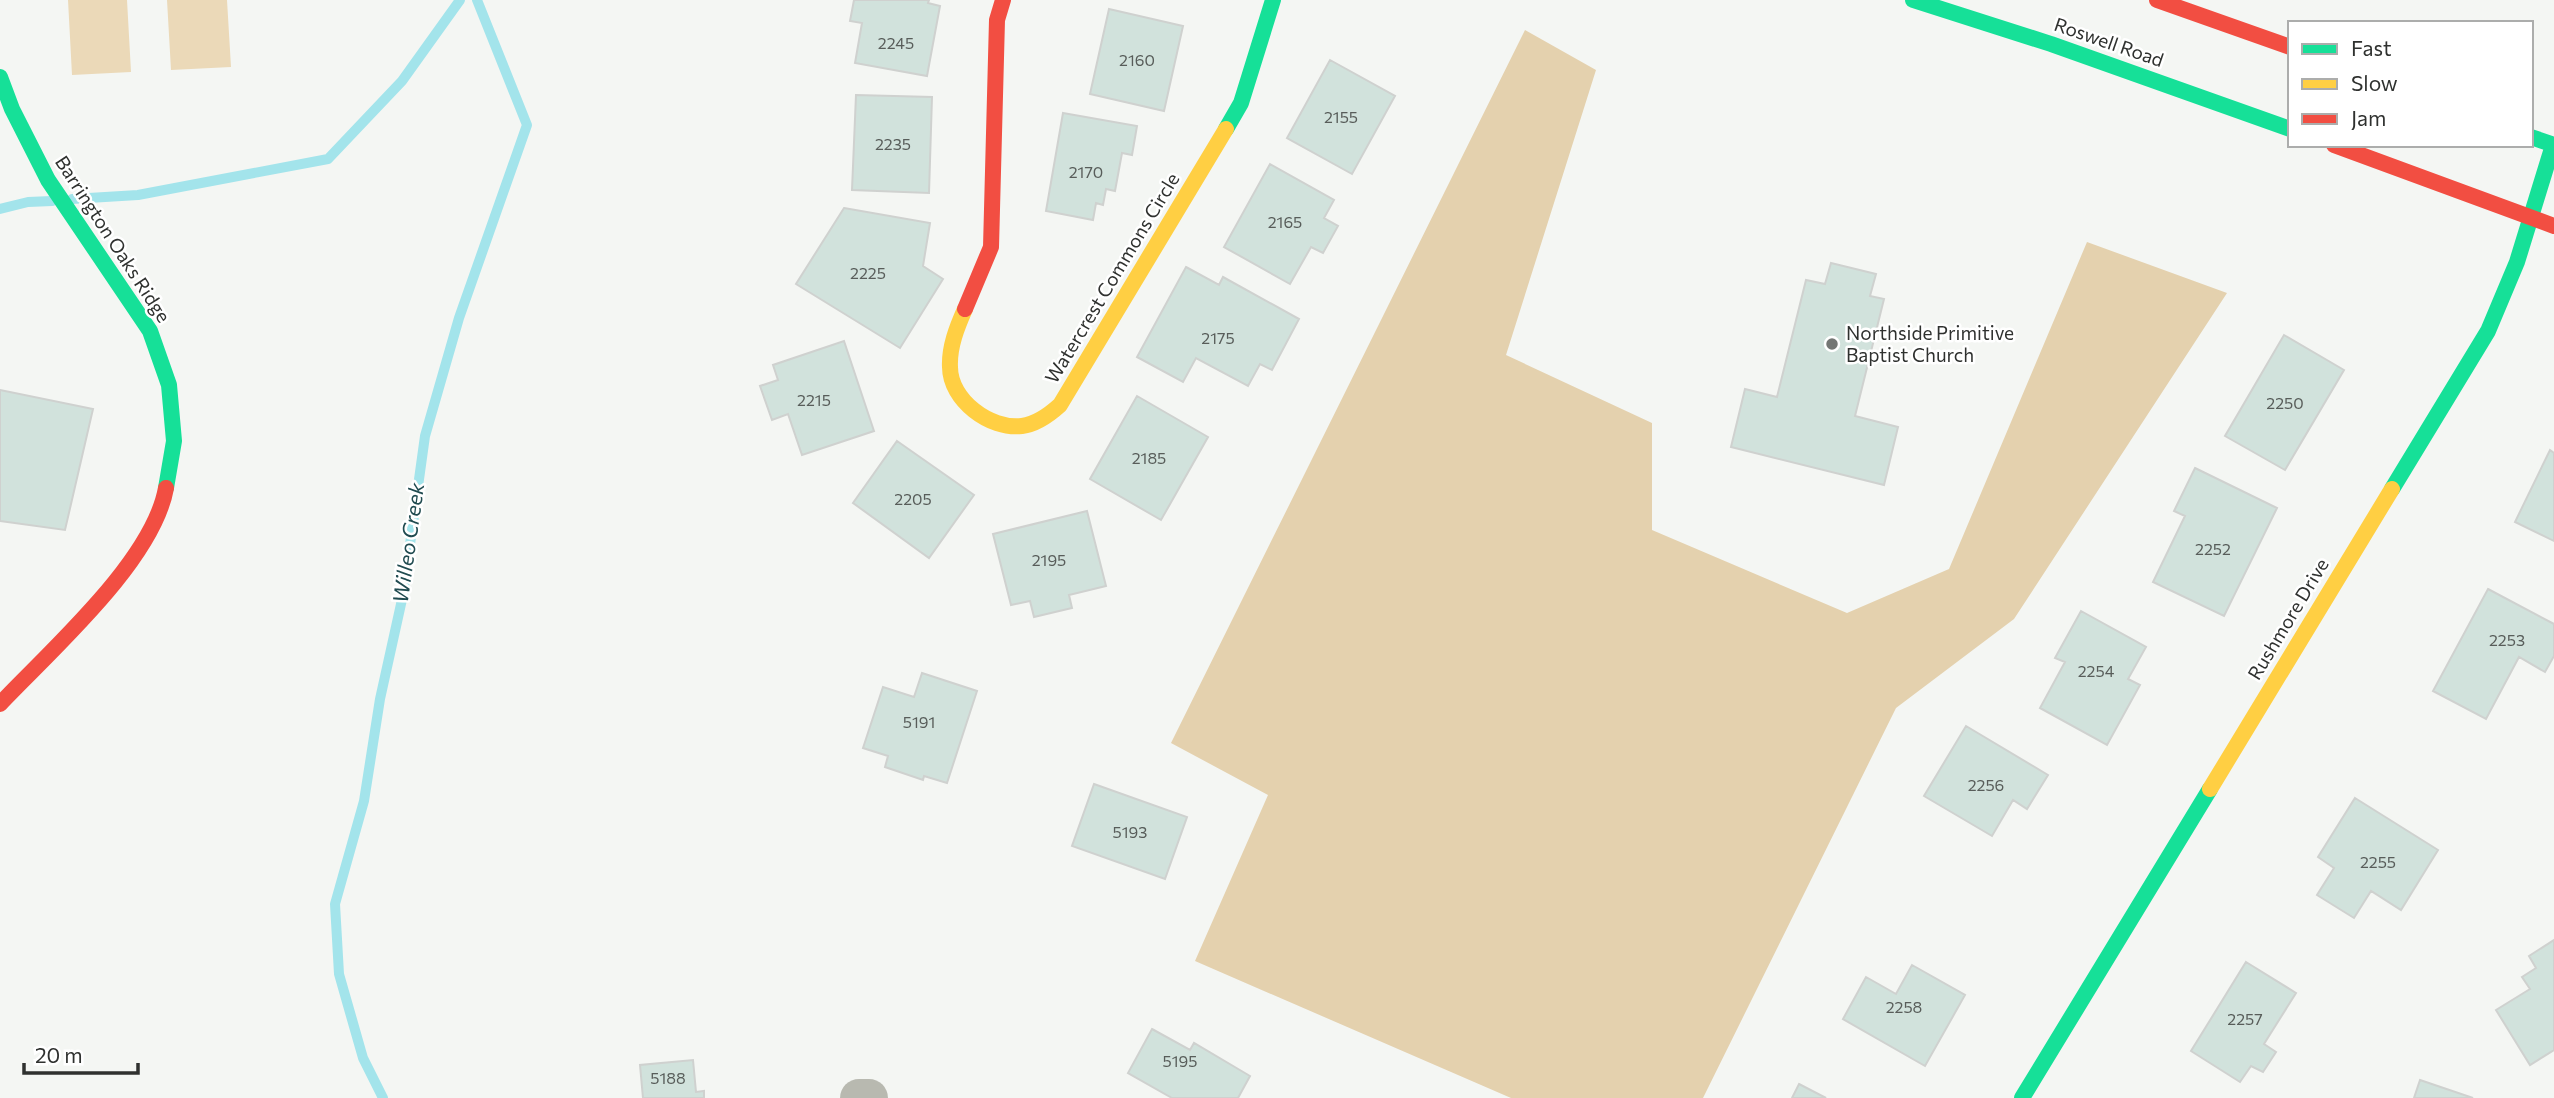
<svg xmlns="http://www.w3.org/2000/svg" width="2554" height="1098" font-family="Commissioner,sans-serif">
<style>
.green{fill:#ebd9b8}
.forest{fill:#e4d1ae}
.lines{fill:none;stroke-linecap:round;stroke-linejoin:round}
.stream{stroke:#a3e4eb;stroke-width:10}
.building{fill:#d1e2dc;stroke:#cfd1cf;stroke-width:2}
.street{stroke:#b8b9b0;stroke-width:38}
.fast{stroke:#16e098;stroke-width:16}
.slow{stroke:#ffcf43;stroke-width:16}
.jam{stroke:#f24e42;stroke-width:16}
.poi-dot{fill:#747674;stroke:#fff;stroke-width:2.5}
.labels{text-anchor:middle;stroke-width:5;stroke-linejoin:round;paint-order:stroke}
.number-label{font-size:16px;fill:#585d5a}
.street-label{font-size:19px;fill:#2f312f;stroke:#fff}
.poi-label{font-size:19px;fill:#2f312f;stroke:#fff;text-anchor:start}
.water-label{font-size:21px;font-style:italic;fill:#204b50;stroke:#fff}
</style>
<rect width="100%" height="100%" fill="#f4f6f3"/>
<path class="green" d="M 68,0 L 127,0 L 131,72 L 72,75 Z
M 167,0 L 227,0 L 231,67 L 171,70 Z"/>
<path class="forest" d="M 1525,30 L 1596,70 L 1506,355 L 1652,423 L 1652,530 L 1847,613 L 1949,569 L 2087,242 L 2227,293 L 2014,619 L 1896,708 L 1703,1098 L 1511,1098 L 1195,961 L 1268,795 L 1171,743 Z"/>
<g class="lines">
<path class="stream" d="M 72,199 L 138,195 L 328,159 L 402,81 L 460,0
M 0,209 L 28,202 L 52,201
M 383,1098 L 363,1058 L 339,974 L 335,904 L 364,801 L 380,699 L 403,595 L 425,436 L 459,318 L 527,125 L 477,0"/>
</g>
<path class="building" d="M 854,0 L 929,0 L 928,3 L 940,6 L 927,76 L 855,63 L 862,23 L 850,21 Z
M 1109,9 L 1183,26 L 1164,111 L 1090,94 Z
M 1330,60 L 1395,96 L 1352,174 L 1287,138 Z
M 856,95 L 932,97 L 929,193 L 852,190 Z
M 1063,113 L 1137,126 L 1132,155 L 1122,153 L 1115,191 L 1106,189 L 1103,205 L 1096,203 L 1093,220 L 1046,211 Z
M 1270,164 L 1334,200 L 1324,218 L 1338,226 L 1323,253 L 1311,247 L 1290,284 L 1224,247 Z
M 844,208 L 930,223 L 923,266 L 943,279 L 900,348 L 796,284 Z
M 1831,263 L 1876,274 L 1870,296 L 1884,299 L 1855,416 L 1898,427 L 1884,485 L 1731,447 L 1745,389 L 1777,397 L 1806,280 L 1825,284 Z
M 1186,267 L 1219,285 L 1223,277 L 1299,319 L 1272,370 L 1260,364 L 1248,386 L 1196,358 L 1183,382 L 1137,357 Z
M 2284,335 L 2344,370 L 2285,470 L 2225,436 Z
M 844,341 L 874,431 L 802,455 L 788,414 L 772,420 L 760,386 L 778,380 L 773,365 Z
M 0,390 L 93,409 L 65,530 L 0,521 Z
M 1137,396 L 1208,437 L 1161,520 L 1090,479 Z
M 897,441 L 974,495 L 929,558 L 853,503 Z
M 2550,450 L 2554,453 L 2554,541 L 2515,522 Z
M 2195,468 L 2277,508 L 2224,616 L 2153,582 L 2185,516 L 2174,511 Z
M 1087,511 L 1106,586 L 1069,595 L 1072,608 L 1034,617 L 1030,601 L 1011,605 L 993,534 Z
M 2488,589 L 2554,624 L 2554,656 L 2545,672 L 2519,657 L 2486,719 L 2433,691 Z
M 2081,611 L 2146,647 L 2128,679 L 2140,685 L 2107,745 L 2040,708 L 2065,662 L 2055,658 Z
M 922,673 L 977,691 L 947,783 L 924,776 L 923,780 L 885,767 L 888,756 L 863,748 L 883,687 L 914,697 Z
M 1966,726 L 2048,775 L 2027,809 L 2013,800 L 1992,836 L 1924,796 Z
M 1094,784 L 1187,817 L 1165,879 L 1072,846 Z
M 2355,798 L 2438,850 L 2401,910 L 2371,891 L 2354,918 L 2317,895 L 2334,868 L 2318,857 Z
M 2554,940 L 2554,1050 L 2530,1065 L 2496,1010 L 2530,989 L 2522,977 L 2536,968 L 2529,956 Z
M 2246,962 L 2296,993 L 2264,1044 L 2276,1052 L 2263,1072 L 2251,1066 L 2240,1082 L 2191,1051 Z
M 1912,965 L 1965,995 L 1925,1066 L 1843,1019 L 1866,977 L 1896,994 Z
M 1152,1029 L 1190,1050 L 1194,1043 L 1250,1076 L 1238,1098 L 1172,1098 L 1128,1073 Z
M 693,1060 L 696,1092 L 704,1091 L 704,1098 L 643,1098 L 640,1065 Z
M 2420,1080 L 2473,1098 L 2414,1098 Z
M 1799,1084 L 1826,1098 L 1792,1098 Z"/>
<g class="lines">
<path class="street" d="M 859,1098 L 869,1098"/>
<path class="fast" d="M 1913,0 L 2051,44 L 2290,129
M 0,77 L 12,109 L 48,180 L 150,331 L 169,385 L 174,441 L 166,488
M 1226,129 L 1241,103 L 1273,0
M 2531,137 L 2554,145
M 2392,489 L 2488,331 L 2517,262 L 2553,145
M 2022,1098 L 2210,789"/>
<path class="slow" d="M 965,309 C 957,327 949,347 950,367 C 950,400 990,430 1022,426 C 1037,424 1049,415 1060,405 L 1226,129
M 2210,789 L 2392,489"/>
<path class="jam" d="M 2157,0 L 2290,47
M 2334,145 L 2554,226
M 965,309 L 991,247 L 997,20 L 1003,0
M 0,704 C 51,650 153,561 166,488"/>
</g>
<circle class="poi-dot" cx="1832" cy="344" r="7"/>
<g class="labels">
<g class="number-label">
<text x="896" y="49">2245</text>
<text x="1137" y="66">2160</text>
<text x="1341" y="123">2155</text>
<text x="893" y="150">2235</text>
<text x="1086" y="178">2170</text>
<text x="1285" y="228">2165</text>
<text x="868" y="279">2225</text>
<text x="1218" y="344">2175</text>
<text x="814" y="406">2215</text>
<text x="2285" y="409">2250</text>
<text x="1149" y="464">2185</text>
<text x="913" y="505">2205</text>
<text x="2213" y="555">2252</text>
<text x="1049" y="566">2195</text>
<text x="2507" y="646">2253</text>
<text x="2096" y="677">2254</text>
<text x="919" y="728">5191</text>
<text x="1986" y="791">2256</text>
<text x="1130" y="838">5193</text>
<text x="2378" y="868">2255</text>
<text x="1904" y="1013">2258</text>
<text x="2245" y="1025">2257</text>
<text x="1180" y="1067">5195</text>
<text x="668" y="1084">5188</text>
</g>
<g class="street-label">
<text transform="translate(2109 42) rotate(19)" y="7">Roswell Road</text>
<text transform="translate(113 239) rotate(57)" y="7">Barrington Oaks Ridge</text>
<text transform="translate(1112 278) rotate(-59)" y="7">Watercrest Commons Circle</text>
<text transform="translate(2288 619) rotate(-59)" y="7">Rushmore Drive</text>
</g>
<g class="poi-label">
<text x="1846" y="340">Northside Primitive<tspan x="1846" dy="22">Baptist Church</tspan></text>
</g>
<g class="water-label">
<text transform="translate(409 543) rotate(-82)" y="7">Willeo Creek</text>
</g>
</g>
<rect x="2288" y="21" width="245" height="126" fill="#ffffff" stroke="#acadac" stroke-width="2"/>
<rect x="2302" y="44" width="35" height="10" fill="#16e098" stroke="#acadac" stroke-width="2"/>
<text x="2351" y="56" font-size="21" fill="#2f312f">Fast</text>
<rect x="2302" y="79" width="35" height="10" fill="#ffcf43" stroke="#acadac" stroke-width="2"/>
<text x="2351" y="91" font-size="21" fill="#2f312f">Slow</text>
<rect x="2302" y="114" width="35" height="10" fill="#f24e42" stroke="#acadac" stroke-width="2"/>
<text x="2351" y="126" font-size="21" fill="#2f312f">Jam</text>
<path d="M24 1063v10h114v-10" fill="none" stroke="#2f312f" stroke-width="3.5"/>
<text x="35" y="1063" font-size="21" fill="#2f312f" stroke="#ffffff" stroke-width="5" paint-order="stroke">20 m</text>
</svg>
